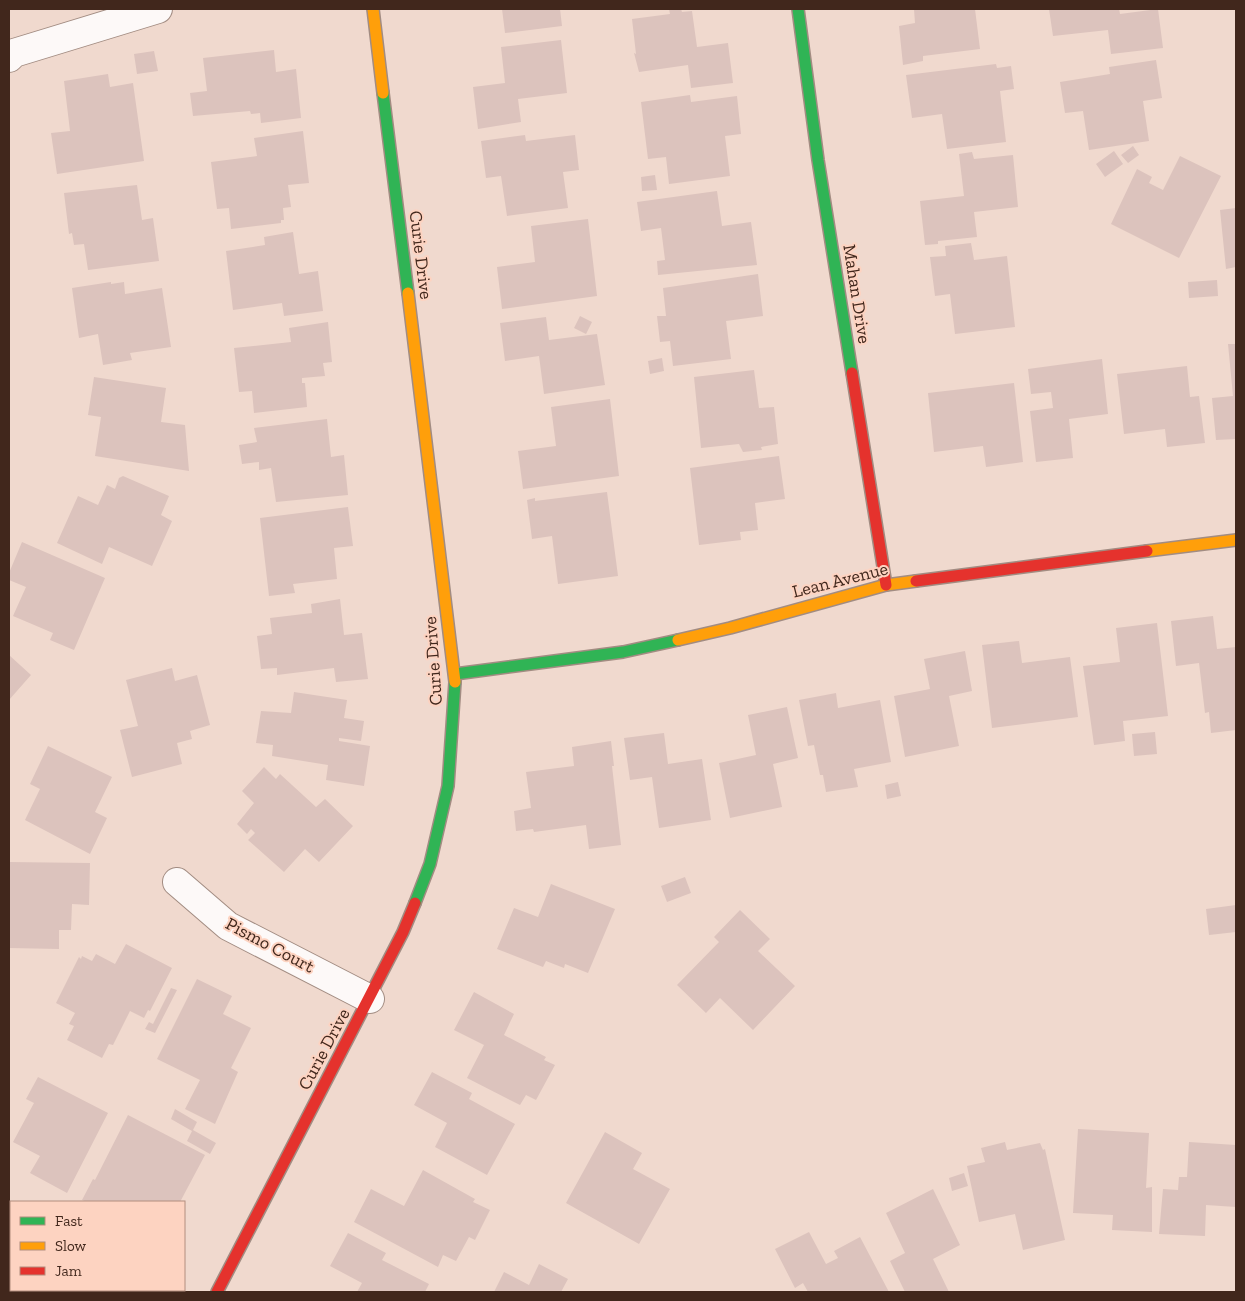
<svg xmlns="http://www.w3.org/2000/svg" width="1245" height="1301" font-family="'Zilla Slab',serif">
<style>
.building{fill:#dcc3bd}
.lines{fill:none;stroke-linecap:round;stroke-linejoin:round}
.street-casing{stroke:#a28c82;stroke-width:30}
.fast-casing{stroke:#a28c82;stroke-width:14}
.slow-casing{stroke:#a28c82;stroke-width:14}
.jam-casing{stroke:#a28c82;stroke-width:14}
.street{stroke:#fdf9f8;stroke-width:28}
.fast{stroke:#30b455;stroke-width:11}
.slow{stroke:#ff9f0a;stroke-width:11}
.jam{stroke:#e5322d;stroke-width:11}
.labels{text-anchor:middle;stroke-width:4;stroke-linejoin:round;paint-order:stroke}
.street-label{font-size:18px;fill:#41271c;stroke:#fdd3c1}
</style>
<rect width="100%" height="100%" fill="#f0d9ce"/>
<path class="building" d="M 502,9 L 560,9 L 562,26 L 505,33 Z
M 669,9 L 681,9 L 682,12 L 692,11 L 697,47 L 728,43 L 733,83 L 691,88 L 688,65 L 639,72 L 634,53 L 636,54 L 632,19 L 670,14 Z
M 914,9 L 975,9 L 980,49 L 923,56 L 923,61 L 903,65 L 899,26 L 915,23 Z
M 1049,9 L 1119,9 L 1120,14 L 1158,9 L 1163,48 L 1111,54 L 1108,30 L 1053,36 Z
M 561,40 L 567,93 L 518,99 L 521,122 L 478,129 L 473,87 L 505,83 L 501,47 Z
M 274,50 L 276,72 L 296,69 L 301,118 L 261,123 L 260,113 L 251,114 L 250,111 L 193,116 L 190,93 L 207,91 L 203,58 Z
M 154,51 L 158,71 L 137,74 L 134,54 Z
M 1156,60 L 1162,98 L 1143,101 L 1149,141 L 1089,150 L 1083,111 L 1065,113 L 1060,82 L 1110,74 L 1109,67 Z
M 996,64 L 997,68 L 1011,66 L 1014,89 L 1000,91 L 1006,142 L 947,149 L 942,114 L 912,118 L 906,75 Z
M 108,74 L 110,87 L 133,83 L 144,161 L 57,174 L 51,133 L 70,131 L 64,81 Z
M 690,95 L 691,102 L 737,96 L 741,134 L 725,136 L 730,176 L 669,184 L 666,157 L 648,159 L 641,102 Z
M 303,131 L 309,183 L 288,185 L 291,207 L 283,208 L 284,220 L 281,220 L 281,223 L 231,229 L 229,208 L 217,209 L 211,162 L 257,156 L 254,138 Z
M 525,135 L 526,141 L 575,135 L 579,170 L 563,172 L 568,208 L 507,216 L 501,176 L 486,178 L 481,141 Z
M 1133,146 L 1139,155 L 1128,163 L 1121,155 Z
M 1114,151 L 1123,164 L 1105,177 L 1096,164 Z
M 972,152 L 974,159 L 1013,155 L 1018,207 L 974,212 L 977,237 L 938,241 L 938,244 L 925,245 L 920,201 L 964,196 L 959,154 Z
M 1180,156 L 1221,176 L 1179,258 L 1111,224 L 1137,169 L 1152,177 L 1149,183 L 1163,190 Z
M 655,175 L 657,190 L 642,191 L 641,177 Z
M 137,185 L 142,220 L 153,218 L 159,261 L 88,270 L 84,244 L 74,245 L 72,233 L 69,234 L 64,193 Z
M 717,191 L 722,226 L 751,222 L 757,265 L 658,275 L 657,261 L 665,260 L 661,228 L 641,231 L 637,202 Z
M 1236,208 L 1236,267 L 1226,269 L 1220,210 Z
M 588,219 L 597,296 L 502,309 L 497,267 L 535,262 L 531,226 Z
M 293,232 L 299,274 L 318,271 L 323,311 L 284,316 L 282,303 L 233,310 L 226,251 L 265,245 L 264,237 Z
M 971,243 L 974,260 L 1007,256 L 1015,327 L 955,334 L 950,294 L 935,296 L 930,257 L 946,256 L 945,246 Z
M 758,274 L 763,316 L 726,321 L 731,359 L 673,366 L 670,341 L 660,342 L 657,316 L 666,316 L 663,288 Z
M 1217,280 L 1218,296 L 1189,298 L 1188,282 Z
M 111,282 L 111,284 L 124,282 L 125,294 L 162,288 L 171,347 L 130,353 L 132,360 L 103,365 L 98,334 L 79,338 L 72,288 Z
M 580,316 L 592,322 L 586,334 L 574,328 Z
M 546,317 L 549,340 L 597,334 L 605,385 L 544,394 L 539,356 L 505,361 L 500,323 Z
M 328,322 L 332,362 L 323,363 L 325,376 L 302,378 L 302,383 L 305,383 L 307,407 L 254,413 L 252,391 L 239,392 L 234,348 L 291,342 L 289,328 Z
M 1228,344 L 1236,344 L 1236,439 L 1216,440 L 1212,398 L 1233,396 Z
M 662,358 L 664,371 L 650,374 L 648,361 Z
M 1102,359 L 1108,414 L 1069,419 L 1073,458 L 1036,462 L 1030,411 L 1053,408 L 1051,392 L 1031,394 L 1028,369 Z
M 1187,366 L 1190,397 L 1199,396 L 1205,443 L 1167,447 L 1165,429 L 1124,434 L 1117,374 Z
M 754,370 L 759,408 L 774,407 L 778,444 L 761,447 L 762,450 L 743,452 L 739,444 L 701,448 L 694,377 Z
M 94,377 L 166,388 L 161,422 L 185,425 L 189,471 L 95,456 L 101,417 L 88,415 Z
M 1014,383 L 1023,462 L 986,467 L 983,446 L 934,452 L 928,393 Z
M 610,399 L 619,476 L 523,489 L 518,451 L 556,446 L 551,407 Z
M 327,419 L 331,457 L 344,455 L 348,495 L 276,502 L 271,468 L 259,470 L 259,462 L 242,464 L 239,445 L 257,442 L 254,428 Z
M 779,456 L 785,499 L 755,503 L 758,530 L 740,532 L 741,540 L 699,545 L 690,468 Z
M 123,476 L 169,496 L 161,515 L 172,521 L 152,566 L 109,547 L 102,564 L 57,543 L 78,496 L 98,505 L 107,485 L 115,489 L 119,478 Z
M 607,492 L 618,576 L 558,584 L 552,536 L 532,539 L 527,500 L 535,498 L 535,501 Z
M 348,507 L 353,546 L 334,548 L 337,579 L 293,584 L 295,593 L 269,596 L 260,518 Z
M 22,542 L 105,578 L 74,650 L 50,640 L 53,633 L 13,616 L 26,587 L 9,580 L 9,573 Z
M 340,599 L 344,635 L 362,633 L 368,679 L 336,682 L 334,668 L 277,675 L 277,668 L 261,669 L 257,636 L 272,634 L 270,618 L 312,613 L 311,604 Z
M 1213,616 L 1217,649 L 1236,647 L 1236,730 L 1211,733 L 1209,712 L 1205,713 L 1199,663 L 1176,666 L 1171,621 Z
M 1157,623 L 1168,716 L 1123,721 L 1125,741 L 1094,745 L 1083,666 L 1120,662 L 1116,628 Z
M 1019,641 L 1022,663 L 1070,657 L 1078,717 L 992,728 L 982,645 Z
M 965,651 L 972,691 L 949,696 L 959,746 L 905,757 L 894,696 L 930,689 L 924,659 Z
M 9,655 L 31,675 L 9,700 Z
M 172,668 L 175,681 L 197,675 L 210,725 L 190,731 L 192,739 L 177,743 L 182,764 L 132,777 L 120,730 L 138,726 L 126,680 Z
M 294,692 L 347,700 L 344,718 L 364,721 L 361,741 L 339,738 L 339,741 L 370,746 L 364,786 L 326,780 L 328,765 L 272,756 L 273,745 L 256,743 L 261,711 L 291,713 Z
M 836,693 L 838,708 L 880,700 L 891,762 L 854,769 L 858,787 L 826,792 L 823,775 L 820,775 L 814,745 L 808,746 L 799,700 Z
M 787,707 L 798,758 L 773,764 L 782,807 L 730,818 L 719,763 L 756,755 L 748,715 Z
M 1155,732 L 1157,754 L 1134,756 L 1132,734 Z
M 664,733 L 668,764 L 702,759 L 711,820 L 659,828 L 652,777 L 630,780 L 624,738 Z
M 611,741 L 614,766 L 612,766 L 621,845 L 589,849 L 586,825 L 534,832 L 533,829 L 516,831 L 514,811 L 531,808 L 526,772 L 574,766 L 572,747 Z
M 48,746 L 112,777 L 95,812 L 107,818 L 90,854 L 25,820 L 40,789 L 30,784 Z
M 264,767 L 276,779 L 280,774 L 316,807 L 325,799 L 353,826 L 319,862 L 305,849 L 284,872 L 248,840 L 255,833 L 251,829 L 247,834 L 237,824 L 254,803 L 242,791 Z
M 898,782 L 901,796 L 887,799 L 885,785 Z
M 9,862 L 90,863 L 89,905 L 72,904 L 71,930 L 59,930 L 59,949 L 9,948 Z
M 685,877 L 691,893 L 667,902 L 661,886 Z
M 551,884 L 615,909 L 588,973 L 565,964 L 564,968 L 546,961 L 543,967 L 497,949 L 514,908 L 538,917 Z
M 1236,905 L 1236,932 L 1209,935 L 1206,909 Z
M 740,910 L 770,939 L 758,951 L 795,986 L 753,1030 L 720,998 L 706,1013 L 677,985 L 719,942 L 714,937 Z
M 126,944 L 172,968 L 150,1011 L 148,1010 L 144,1018 L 130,1011 L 113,1045 L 109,1044 L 102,1058 L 67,1040 L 74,1026 L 69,1024 L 75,1013 L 56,1003 L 79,957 L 81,959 L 82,956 L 92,961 L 96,954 L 115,964 Z
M 197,979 L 232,996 L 223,1014 L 251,1028 L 231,1068 L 238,1072 L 215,1124 L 185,1109 L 200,1080 L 157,1059 Z
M 171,988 L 177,990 L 155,1033 L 145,1029 L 149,1022 L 153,1024 Z
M 474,992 L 514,1014 L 504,1035 L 546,1057 L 544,1060 L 555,1065 L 536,1100 L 526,1095 L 520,1105 L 467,1078 L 484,1045 L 454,1030 Z
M 432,1072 L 472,1093 L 469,1099 L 515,1124 L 487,1175 L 435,1147 L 447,1123 L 414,1105 Z
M 38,1077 L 108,1113 L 67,1193 L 30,1173 L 40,1156 L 13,1142 L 34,1103 L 26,1099 Z
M 175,1109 L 197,1122 L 193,1130 L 216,1143 L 210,1154 L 187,1141 L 192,1131 L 171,1119 Z
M 128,1115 L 205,1155 L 180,1202 L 87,1202 L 82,1200 L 93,1179 L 95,1180 Z
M 1078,1129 L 1149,1133 L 1146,1188 L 1152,1187 L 1152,1232 L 1112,1230 L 1113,1215 L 1073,1213 Z
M 605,1132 L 642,1153 L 633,1169 L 670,1189 L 639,1244 L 566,1203 Z
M 1005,1142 L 1007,1150 L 1040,1143 L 1043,1150 L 1045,1149 L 1065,1240 L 1023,1250 L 1015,1214 L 979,1222 L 967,1166 L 985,1162 L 981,1148 Z
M 1189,1142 L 1236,1145 L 1236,1207 L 1206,1205 L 1205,1236 L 1159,1234 L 1163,1189 L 1178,1190 L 1179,1177 L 1187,1177 Z
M 423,1170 L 475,1199 L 473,1202 L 490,1210 L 475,1240 L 469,1237 L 456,1261 L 443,1255 L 438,1267 L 354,1222 L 371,1189 L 404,1206 Z
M 964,1173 L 968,1186 L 952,1191 L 949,1178 Z
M 933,1189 L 960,1245 L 933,1259 L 949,1292 L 905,1292 L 890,1261 L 905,1253 L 886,1213 Z
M 809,1232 L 826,1264 L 838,1258 L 834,1251 L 860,1237 L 889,1292 L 808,1292 L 803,1283 L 795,1288 L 775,1249 Z
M 348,1233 L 386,1253 L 382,1260 L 429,1284 L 425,1292 L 357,1292 L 362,1283 L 330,1266 Z
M 539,1264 L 568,1279 L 561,1292 L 494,1292 L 504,1272 L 529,1285 Z"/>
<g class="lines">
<g class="street-casing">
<path id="street" d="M 9,58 L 14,53 L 158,9
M 177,882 L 228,926 L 370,999
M 9,1242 L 11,1243
M 104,1290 L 109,1292"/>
</g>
<g class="fast-casing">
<path id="fast" d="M 798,9 L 818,160 L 852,373
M 383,93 L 408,293
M 455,674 L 623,652 L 678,640
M 415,903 L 430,864 L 448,786 L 455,682"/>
</g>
<g class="slow-casing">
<path id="slow" d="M 373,9 L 383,93
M 408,293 L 455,682
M 1147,551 L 1236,540
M 678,640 L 730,628 L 886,585 L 916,581"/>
</g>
<g class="jam-casing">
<path id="jam" d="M 852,373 L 886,585
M 916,581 L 1147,551
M 217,1292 L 403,932 L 415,903"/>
</g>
<use href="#street" class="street"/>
<use href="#fast" class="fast"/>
<use href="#slow" class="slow"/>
<use href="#jam" class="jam"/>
</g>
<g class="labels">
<g class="street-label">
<text transform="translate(421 255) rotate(83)" y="6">Curie Drive</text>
<text transform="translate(857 294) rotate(81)" y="6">Mahan Drive</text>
<text transform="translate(840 580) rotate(-14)" y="6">Lean Avenue</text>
<text transform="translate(433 661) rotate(-94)" y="6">Curie Drive</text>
<text transform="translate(270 945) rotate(28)" y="6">Pismo Court</text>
<text transform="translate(324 1049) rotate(-62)" y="6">Curie Drive</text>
</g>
</g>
<rect width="1245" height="1301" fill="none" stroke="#41271c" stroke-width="20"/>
<rect x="10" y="1201" width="175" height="90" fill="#fdd3c1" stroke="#b28e7f"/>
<rect x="20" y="1217" width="25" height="8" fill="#30b455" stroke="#b28e7f"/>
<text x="55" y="1226" font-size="15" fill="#41271c">Fast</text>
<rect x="20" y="1242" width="25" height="8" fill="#ff9f0a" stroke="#b28e7f"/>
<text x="55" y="1251" font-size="15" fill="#41271c">Slow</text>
<rect x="20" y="1267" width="25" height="8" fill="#e5322d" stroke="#b28e7f"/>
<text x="55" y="1276" font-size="15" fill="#41271c">Jam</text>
</svg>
